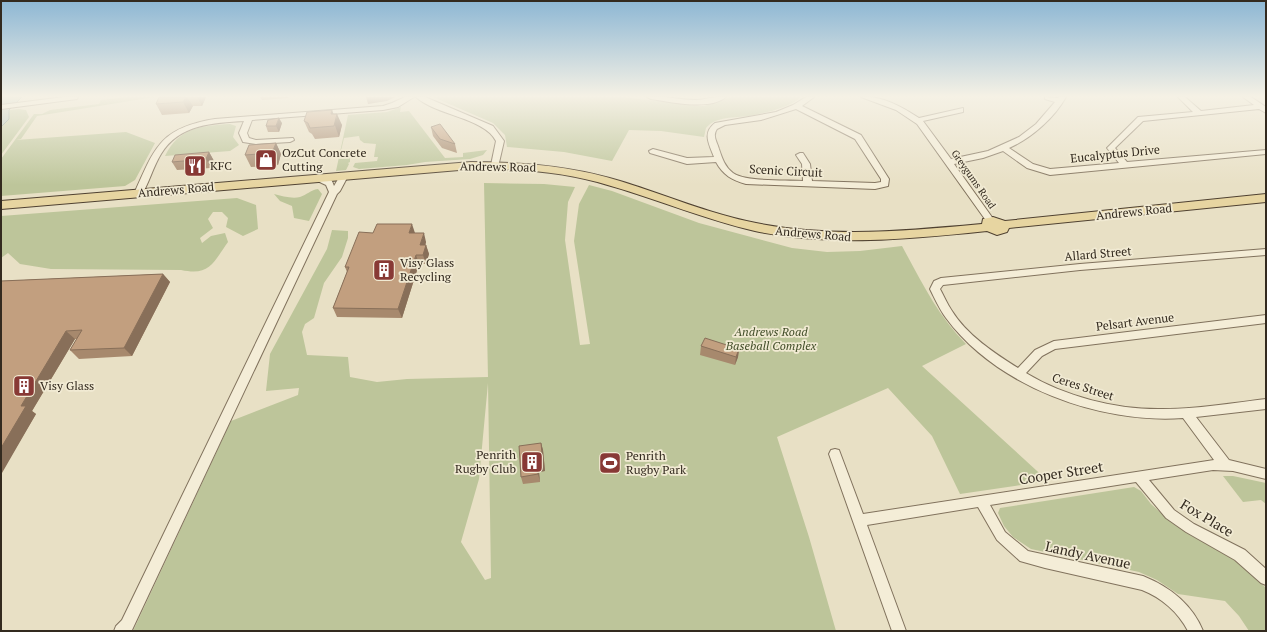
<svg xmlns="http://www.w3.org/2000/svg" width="1267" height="632" font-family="'PT Serif',serif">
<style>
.green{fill:#bdc59a;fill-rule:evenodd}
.water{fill:#a6bcb7;stroke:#6e8984}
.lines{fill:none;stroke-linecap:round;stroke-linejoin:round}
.minor-casing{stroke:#81725d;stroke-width:2}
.major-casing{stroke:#4f4131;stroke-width:2}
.minor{fill:#f4edd7;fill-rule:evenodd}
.major{fill:#e7d5a1;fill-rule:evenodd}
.wall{fill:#a7896d}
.shaded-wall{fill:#886f59}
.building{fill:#c29f7f;stroke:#886f59}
.labels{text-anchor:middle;stroke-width:3.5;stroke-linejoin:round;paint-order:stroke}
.far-street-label{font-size:10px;fill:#332a1f;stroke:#f1ead3}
.poi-label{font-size:12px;fill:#332a1f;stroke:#f1ead3;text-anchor:start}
.street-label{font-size:12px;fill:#332a1f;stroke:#f1ead3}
.park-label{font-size:12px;font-style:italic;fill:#414d28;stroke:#f1ead3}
.near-street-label{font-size:14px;fill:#332a1f;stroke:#f1ead3}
</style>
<rect width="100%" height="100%" fill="#e8e0c5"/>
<path class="green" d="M 127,97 L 155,97 L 37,116 L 21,139 L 16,140 L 126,132 L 155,143 L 135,180 L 125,186 L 1,196 L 1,159 L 34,114 L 42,114 L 50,110 L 99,104 L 101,100 Z
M 433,97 L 623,97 L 697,106 L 704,106 L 731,97 L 801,97 C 787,109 767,112 749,116 C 735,118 716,116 706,128 L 704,137 L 661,131 L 629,130 L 612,161 L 564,152 L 507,147 L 505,135 L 493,123 Z
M 401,107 L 400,112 L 409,111 L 445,158 L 463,157 L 463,153 L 487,150 L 483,155 L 470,159 L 425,162 L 407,165 L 359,169 L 353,167 L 355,163 L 377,161 L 378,157 L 374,157 L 376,144 L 364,143 L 360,140 L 359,136 L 344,138 L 339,159 L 350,158 L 350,162 L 348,163 L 349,164 L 346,170 L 336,171 L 348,115 L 387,112 Z
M 19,109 L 26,110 L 29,117 L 1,155 L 1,127 L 9,119 L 9,110 Z
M 230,124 L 236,126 L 233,137 L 239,145 L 230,151 L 165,156 C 179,127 201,126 230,124 Z
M 484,183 L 544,184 L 575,187 L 568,202 L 565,240 L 580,345 L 590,344 L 574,241 L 579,204 L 589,185 L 612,191 L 699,223 L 792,248 L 827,252 L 860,251 L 902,246 C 921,281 938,316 966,344 L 922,366 L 1048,481 L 960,494 L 932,436 L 888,388 L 777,437 L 809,537 L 836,631 L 133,631 L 231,421 L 298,395 L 299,388 L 266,391 L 270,354 L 327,249 L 332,230 L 348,231 L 348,238 L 342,257 L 324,283 L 314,318 L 305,324 L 302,332 L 307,355 L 348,357 L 350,377 L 377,382 L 407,379 L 488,377 ZM 488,383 L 491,578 L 485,580 L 461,542 L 479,479 Z
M 318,189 L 322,194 L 309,221 L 294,218 L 292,206 L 280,201 L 274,194 C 282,196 292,199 300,197 C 307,195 310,190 318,189 Z
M 237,198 L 256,205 L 258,229 L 243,236 L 226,227 L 228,218 L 222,212 L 213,212 L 208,219 L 213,228 L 200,238 L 202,243 L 211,236 L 225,233 L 228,242 C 213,263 210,276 181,270 L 51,269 L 20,264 L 8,253 L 1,258 L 1,216 Z
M 1223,476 L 1233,476 L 1266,483 L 1266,504 L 1261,500 L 1243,502 Z
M 1134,487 L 1141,491 L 1151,504 L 1172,523 L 1192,536 L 1229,556 L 1251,573 L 1265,587 L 1266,631 L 1249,631 L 1239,616 L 1225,601 L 1178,594 L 1157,580 L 1139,572 L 1031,549 L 1013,537 L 1004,526 L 998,513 L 1000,508 Z"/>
<path class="water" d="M 2,97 L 22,97 L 9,110 L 9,119 L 1,127 Z"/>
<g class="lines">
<g class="minor-casing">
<path id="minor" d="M 64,97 L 78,97 L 77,99 L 1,109 L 1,105 Z
M 405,97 L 414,97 L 398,107 L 383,110 L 252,120 L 247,133 L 249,138 L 256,140 L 293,138 L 294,140 L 290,142 L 256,144 L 243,142 L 239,133 L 244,121 C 213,123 179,124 161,154 C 153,167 149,183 141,196 L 138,197 L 134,194 C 155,147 160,128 215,119 L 383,106 L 392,103 Z
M 416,97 L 425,97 L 493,126 L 504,141 L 498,167 L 495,168 L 491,165 L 496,141 C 485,118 435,115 416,97 Z
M 647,97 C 663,95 679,100 695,100 C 705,100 715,96 726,97 C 709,111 671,102 651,99 Z
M 806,97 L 814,97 L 802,106 L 861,135 L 889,179 L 888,186 L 875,189 L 746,184 C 732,180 723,175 716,162 L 687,164 L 650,153 L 649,151 L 653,149 L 687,158 L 714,157 C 709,144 702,133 715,123 L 776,112 L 793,105 ZM 796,109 L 855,139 L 881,179 L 881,182 L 875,183 L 812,181 L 810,164 L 803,153 L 800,153 L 796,155 L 802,164 L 803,181 C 787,180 745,182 733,173 C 725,167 722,158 719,149 C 717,142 712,136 717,129 L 725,125 L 761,120 Z
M 861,97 C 881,95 902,107 919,118 L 963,108 L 963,112 L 923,121 L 951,159 L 988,151 L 1019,137 L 1036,124 L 1055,102 L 1045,99 L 1045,97 L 1058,98 L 1059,97 L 1066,97 C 1054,118 1032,138 1009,148 L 1033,164 L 1050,169 L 1119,163 L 1107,148 L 1138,117 L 1193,112 L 1178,97 L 1185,97 L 1201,111 L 1254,105 L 1243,97 L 1251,97 L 1266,107 L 1266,113 L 1259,109 L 1143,121 L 1115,148 L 1127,162 L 1266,150 L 1266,154 L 1050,175 L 1027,168 L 1003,151 L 983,158 L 954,164 L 994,220 L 990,223 L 987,222 L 917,124 L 896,110 Z
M 344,173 L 348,176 L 340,191 L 337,194 L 132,630 L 114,631 L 116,626 L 122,620 L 329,192 L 326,185 L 311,178 L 315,175 L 332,181 L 334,186 L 341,174 Z
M 1266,249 L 1266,255 L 1080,270 L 943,285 L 940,289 C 944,296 947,304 952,311 C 967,335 994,353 1018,368 L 1035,350 L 1054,341 L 1266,315 L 1266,323 L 1055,349 L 1042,356 L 1026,373 C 1066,397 1117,410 1163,409 C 1197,409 1232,403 1266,399 L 1266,409 L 1196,417 L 1229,460 L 1266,469 L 1266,479 L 1233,471 L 1213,470 L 1149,480 L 1174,510 L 1194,524 L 1245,550 L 1266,569 L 1266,585 L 1261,583 L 1235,560 L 1186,532 L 1166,518 L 1136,482 L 990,505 L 1005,532 L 1028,551 L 1143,576 C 1170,587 1192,604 1203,631 L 1188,631 C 1178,612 1162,598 1142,590 L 1045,568 L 1020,561 L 997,540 L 978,507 L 867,525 L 906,631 L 892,631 L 829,454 L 831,450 L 835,449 L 839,450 L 863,514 L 1214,460 L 1183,418 C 1100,424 997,387 946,318 C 940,310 935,299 930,289 L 934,281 L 941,278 L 1080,264 Z"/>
</g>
<g class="major-casing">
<path id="major" d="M 471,162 C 522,162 572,166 620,181 C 666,195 709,214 756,223 C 831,238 906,231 982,224 L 983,219 L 993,217 L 1005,221 L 1266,194 L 1266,202 L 1009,228 L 1007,232 L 997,235 L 987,231 C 910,239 832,247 755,231 C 706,220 660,200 611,186 C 566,172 518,168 471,169 L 1,209 L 1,201 Z"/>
</g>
<use href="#minor" class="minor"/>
<use href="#major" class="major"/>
</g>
<path class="wall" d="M 159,97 L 206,97 L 202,106 L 193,106 L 189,113 L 162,115 L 156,104 Z
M 260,97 L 289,97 L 288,98 L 262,100 Z
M 333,114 L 342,125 L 339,137 L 315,139 L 312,134 L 309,132 L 304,121 Z
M 282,123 L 279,132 L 268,132 L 266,126 Z
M 431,127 L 455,144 L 457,153 L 442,148 L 433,136 Z
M 276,143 L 281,154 L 278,165 L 251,167 L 245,155 Z
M 209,152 L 214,161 L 211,168 L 177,170 L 172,162 Z
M 415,233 L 426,242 L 425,245 L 426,245 L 429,254 L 426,264 L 419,264 L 402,318 L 337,317 L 333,308 L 347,272 L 345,267 Z
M 163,274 L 170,282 L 132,356 L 79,359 L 70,350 L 77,339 L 75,339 L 32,411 L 36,414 L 1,473 L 1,281 Z
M 701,346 L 739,349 L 738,357 L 735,365 L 700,355 Z
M 541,443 L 543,450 L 545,471 L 539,472 L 540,482 L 523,484 L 521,477 Z"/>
<path class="shaded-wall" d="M 186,97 L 187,97 L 193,106 L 189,113 L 183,102 Z
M 197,97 L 206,97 L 202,106 Z
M 366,97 L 395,97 L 387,101 L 368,104 Z
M 332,110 L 336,120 L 337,114 L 342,125 L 339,137 L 331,114 Z
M 279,118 L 282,123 L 279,132 L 276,126 Z
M 276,143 L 281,154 L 278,165 L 272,153 Z
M 209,152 L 214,161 L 211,168 L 206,159 Z
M 412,224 L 415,233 L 412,242 L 409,233 Z
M 424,233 L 426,242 L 423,254 L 420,245 Z
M 426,245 L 429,254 L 426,264 L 423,255 Z
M 416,255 L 419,264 L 402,318 L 398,309 Z
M 163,274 L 170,282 L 132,356 L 124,348 Z
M 66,331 L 75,339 L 32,411 L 36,414 L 2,473 L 1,473 L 1,448 L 21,406 Z
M 739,349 L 738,357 L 735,365 L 736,357 Z
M 541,443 L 543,450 L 545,471 L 539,472 L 540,482 L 538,474 L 537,465 Z"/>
<path class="building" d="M 159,97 L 186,97 L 183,102 L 156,104 Z
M 332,110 L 331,114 L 337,114 L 334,126 L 310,128 L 308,123 L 304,121 L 307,112 Z
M 279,118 L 276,126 L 266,126 L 268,120 Z
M 440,124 L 455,144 L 440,139 L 431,127 Z
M 276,143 L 272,153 L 245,155 L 249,145 Z
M 209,152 L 206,159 L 172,162 L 175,155 Z
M 377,224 L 412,224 L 409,233 L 424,233 L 420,245 L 426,245 L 423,255 L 416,255 L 398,309 L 333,308 L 349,267 L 345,267 L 359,232 L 373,233 Z
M 163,274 L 124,348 L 70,350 L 82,330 L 66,331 L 21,406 L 26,406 L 1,448 L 1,281 Z
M 705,338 L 739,349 L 736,357 L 701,346 Z
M 541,443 L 543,464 L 537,465 L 538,474 L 521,477 L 519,446 Z"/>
<linearGradient id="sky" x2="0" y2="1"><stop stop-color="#8db7d4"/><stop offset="0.52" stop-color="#f5f1e5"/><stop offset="1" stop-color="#f5f1e5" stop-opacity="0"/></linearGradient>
<rect width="1267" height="185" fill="url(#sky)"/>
<defs>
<g id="shop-square" transform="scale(1.15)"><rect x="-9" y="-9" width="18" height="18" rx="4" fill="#883935" stroke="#f1ead3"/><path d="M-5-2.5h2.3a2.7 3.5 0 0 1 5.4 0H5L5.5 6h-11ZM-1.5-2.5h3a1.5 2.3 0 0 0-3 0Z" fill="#fff"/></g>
<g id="restaurant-square" transform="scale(1.15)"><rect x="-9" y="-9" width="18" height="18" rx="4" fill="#883935" stroke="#f1ead3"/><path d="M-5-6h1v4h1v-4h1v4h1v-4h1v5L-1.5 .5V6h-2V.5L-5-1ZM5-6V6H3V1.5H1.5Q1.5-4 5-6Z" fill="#fff"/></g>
<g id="building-square" transform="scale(1.15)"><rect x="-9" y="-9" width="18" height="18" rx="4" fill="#883935" stroke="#f1ead3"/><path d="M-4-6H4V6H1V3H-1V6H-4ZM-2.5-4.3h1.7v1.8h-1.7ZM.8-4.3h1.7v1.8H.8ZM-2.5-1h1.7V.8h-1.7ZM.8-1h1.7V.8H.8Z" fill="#fff"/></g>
<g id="stadium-square" transform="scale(1.15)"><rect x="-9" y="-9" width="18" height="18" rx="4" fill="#883935" stroke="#f1ead3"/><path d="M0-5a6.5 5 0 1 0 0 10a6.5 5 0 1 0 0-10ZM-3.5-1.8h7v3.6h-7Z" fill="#fff"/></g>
</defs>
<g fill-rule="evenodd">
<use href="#shop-square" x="266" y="160"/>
<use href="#restaurant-square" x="195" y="166"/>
<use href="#building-square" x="384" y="270"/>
<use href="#building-square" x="24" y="386"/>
<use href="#building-square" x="532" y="462"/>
<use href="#stadium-square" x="610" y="463"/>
</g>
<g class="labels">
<g class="far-street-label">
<text transform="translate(974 179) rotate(55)" y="4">Greygums Road</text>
</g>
<g class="poi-label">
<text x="282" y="157">OzCut Concrete<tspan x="282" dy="14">Cutting</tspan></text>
<text x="210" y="170">KFC</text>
<text x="400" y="267">Visy Glass<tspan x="400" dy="14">Recycling</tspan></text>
<text x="40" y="390">Visy Glass</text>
<text x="516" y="459" text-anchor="end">Penrith<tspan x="516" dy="14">Rugby Club</tspan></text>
<text x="626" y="460">Penrith<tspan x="626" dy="14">Rugby Park</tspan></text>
</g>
<g class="street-label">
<text transform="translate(1115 154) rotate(-6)" y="4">Eucalyptus Drive</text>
<text transform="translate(498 167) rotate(1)" y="4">Andrews Road</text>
<text transform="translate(786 171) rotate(3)" y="4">Scenic Circuit</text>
<text transform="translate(176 190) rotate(-5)" y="4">Andrews Road</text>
<text transform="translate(1134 212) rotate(-6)" y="4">Andrews Road</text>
<text transform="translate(813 234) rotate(5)" y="4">Andrews Road</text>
<text transform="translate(1098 254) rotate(-5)" y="4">Allard Street</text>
<text transform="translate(1135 322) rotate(-7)" y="4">Pelsart Avenue</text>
<text transform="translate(1083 387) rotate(18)" y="4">Ceres Street</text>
</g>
<g class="park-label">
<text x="771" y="336">Andrews Road<tspan x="771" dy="14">Baseball Complex</tspan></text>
</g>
<g class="near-street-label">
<text transform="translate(1061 473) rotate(-9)" y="5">Cooper Street</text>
<text transform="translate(1207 518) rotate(31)" y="5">Fox Place</text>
<text transform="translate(1088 555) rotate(12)" y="5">Landy Avenue</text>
</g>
</g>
<rect width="1267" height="632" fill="none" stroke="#332a1f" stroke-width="4"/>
</svg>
